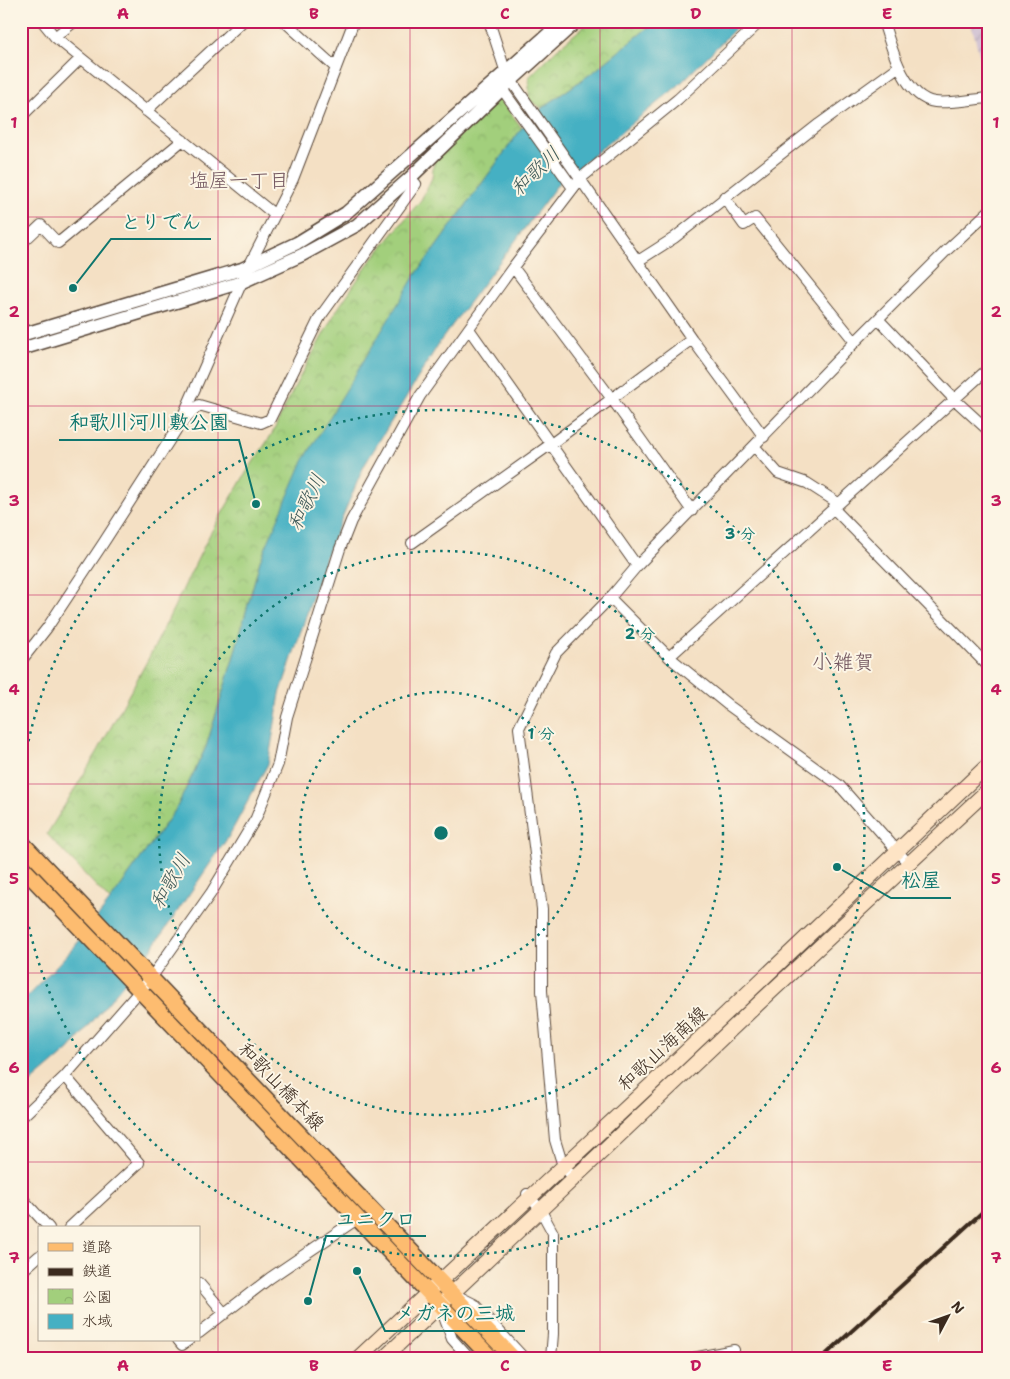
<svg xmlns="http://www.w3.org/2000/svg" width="1010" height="1379" font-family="'Shantell Sans','Klee One',sans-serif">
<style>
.industrial{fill:url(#industrial-furrows)}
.park{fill:url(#park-crowns);stroke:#6e7c4d}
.water{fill:#45b0c3;stroke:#406d70}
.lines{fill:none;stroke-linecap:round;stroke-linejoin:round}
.minor-casing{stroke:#574537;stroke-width:12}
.tertiary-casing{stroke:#574537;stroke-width:15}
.secondary-casing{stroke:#574537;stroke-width:16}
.primary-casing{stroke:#574537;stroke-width:18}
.minor{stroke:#fff;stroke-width:10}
.tertiary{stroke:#fff;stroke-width:12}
.secondary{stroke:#fee4c5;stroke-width:14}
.primary{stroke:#fdbc6f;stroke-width:15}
.rail{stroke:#3b2a1e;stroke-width:4}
.grid{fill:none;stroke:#c2185b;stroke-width:1;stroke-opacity:0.55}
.ring{fill:none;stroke:#0f766e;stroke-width:2.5;stroke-dasharray:2.5 5}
.labels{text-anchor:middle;stroke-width:4;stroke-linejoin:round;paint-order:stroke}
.street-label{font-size:19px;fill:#3b2a1e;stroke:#fcf5e5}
.water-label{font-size:20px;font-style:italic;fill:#3e5958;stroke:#fcf5e5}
.neighbourhood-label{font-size:20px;fill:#72565f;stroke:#fcf5e5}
.quarter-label{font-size:21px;fill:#72565f;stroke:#fcf5e5}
.centre{fill:#0f766e;stroke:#fcf5e5;stroke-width:2.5}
.ring-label{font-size:15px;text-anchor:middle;font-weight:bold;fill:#0f766e;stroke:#fcf5e5;stroke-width:4;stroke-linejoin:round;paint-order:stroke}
.leader{fill:none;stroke:#0f766e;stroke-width:2}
.callout-dot{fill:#0f766e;stroke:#fcf5e5;stroke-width:2}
.callout-label{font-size:20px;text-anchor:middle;font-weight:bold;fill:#0f766e;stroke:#fcf5e5;stroke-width:4;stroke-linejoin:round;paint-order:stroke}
.neatline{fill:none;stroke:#c2185b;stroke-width:2}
.grid-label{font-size:16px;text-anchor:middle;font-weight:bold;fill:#c2185b}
</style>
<defs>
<pattern id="industrial-furrows" width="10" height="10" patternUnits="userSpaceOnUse" patternTransform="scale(1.25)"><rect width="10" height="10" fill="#cebed1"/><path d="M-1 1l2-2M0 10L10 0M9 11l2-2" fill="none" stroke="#b2a3b3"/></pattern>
<pattern id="park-crowns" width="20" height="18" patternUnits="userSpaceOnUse" patternTransform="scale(1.25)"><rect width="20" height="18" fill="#a2cf7c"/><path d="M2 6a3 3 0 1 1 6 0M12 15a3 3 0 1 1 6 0" fill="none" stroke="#8cb26b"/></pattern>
</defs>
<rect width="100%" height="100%" fill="#fcf5e5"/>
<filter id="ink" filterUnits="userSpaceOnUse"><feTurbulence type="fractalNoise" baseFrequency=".02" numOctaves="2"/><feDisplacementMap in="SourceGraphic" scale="10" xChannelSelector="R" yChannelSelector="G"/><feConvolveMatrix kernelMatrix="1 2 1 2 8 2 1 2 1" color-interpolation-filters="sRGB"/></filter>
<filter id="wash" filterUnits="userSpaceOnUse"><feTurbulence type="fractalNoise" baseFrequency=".0096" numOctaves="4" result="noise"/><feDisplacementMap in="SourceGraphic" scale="20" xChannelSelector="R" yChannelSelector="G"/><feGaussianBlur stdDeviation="1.12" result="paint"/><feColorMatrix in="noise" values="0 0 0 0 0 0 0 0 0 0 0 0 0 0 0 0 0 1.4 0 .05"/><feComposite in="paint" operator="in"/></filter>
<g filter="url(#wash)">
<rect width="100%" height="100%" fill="#f4e0c4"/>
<path class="industrial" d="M 976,21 L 989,21 L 989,69 L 983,69 L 971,23 Z"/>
<path class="park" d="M 590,21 L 656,21 L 596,70 L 542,108 L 529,100 L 529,77 L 555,51 Z
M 499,98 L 522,128 L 414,277 L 260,561 L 233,659 L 206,747 L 176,809 L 110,901 L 47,834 L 98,751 L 152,652 L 210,534 L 246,473 L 272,434 L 296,384 L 335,313 L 368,264 L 421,200 L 432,178 L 434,160 Z"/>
<path class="water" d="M 656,21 L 743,21 L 679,85 L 558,184 L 441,340 L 364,466 L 326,556 L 280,694 L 268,764 L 229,836 L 149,953 L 69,1050 L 21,1091 L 21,1003 L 75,946 L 110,901 L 176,809 L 206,747 L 233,659 L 260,561 L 302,463 L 414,277 L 522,128 L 542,108 L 596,70 Z"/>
</g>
<g filter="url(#ink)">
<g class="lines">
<g class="minor-casing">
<path id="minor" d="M 42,21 L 55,37 L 275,215
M 284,21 L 336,68
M 489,21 L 506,73 L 692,339 L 764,437
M 883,21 C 891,46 904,98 935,102 C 948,104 975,99 989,98
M 55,37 L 75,21
M 502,89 L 573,188
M 146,111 L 243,21
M 21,117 L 81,58
M 724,197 L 744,225 L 755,218 L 855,342
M 21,244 L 41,225 L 58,243 L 183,140
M 638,261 L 674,238 L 819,124 L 898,67
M 513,267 L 612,399 L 692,511
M 879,320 L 954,399 L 989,431
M 469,329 L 637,566
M 184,421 L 199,405 L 261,423 L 270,419 L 320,317 L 416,184 L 410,178
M 755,447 L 778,473 L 807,483 L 838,503
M 833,508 L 989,667
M 412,543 L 551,444 L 692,339
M 610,598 L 669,657 L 728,705 L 839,785 L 908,863
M 669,657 L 989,368
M 21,661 L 47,628 L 104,542 L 178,427 L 249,266 L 293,179 L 354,21
M 65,1076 L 139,1163 L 69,1228
M 21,1118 L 65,1076 L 151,978 L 211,893 L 256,818 L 278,764 L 287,717 L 340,549 L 351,521 L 420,396 L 513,267 L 581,178 L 678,99 L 761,21
M 574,1178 L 563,1166 L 555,1140 L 542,991 L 542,909 L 519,728 L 556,653 L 610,598 L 637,566 L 855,342 L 947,250 L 989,211
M 527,1194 L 540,1209 L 553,1233 L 553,1334 L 551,1358
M 21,1197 L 49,1228
M 21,1272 L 39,1256
M 199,1283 L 225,1314
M 458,1296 L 474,1304 L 524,1358
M 442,1311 L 452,1339 L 469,1358
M 199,1333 L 270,1278 L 357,1219
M 178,1340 L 182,1345 L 189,1340
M 693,1358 L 734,1350"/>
</g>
<g class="tertiary-casing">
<path id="tertiary" d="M 21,335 L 242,269 L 297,243 L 346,213 L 563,21
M 21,349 L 242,282 L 302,255 L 357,225 L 410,178 L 502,89 L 577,21"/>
</g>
<g class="secondary-casing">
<path id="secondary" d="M 358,1358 L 658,1078 L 989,764
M 384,1358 L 758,1004 L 989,789"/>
</g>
<g class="primary-casing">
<path id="primary" d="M 21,842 L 513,1358
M 21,866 L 491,1358"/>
</g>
<use href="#minor" class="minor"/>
<use href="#tertiary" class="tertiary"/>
<use href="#secondary" class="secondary"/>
<use href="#primary" class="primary"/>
<path class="rail" d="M 822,1358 L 989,1206"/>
</g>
</g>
<path class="grid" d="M 218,21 L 218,1358M 410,21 L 410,1358M 600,21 L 600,1358M 792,21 L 792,1358M 21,217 L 989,217M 21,406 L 989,406M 21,595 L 989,595M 21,784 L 989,784M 21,973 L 989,973M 21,1162 L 989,1162"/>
<g class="ring">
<circle cx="441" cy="833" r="141"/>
<circle cx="441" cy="833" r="282"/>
<path d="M22 778A423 423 0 1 1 22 888"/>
</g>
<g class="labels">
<g class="street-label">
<text transform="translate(662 1048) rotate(-43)" y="7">和歌山海南線</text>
<text transform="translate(282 1086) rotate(46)" y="7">和歌山橋本線</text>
</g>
<g class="water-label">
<text transform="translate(535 171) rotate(-44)" y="7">和歌川</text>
<text transform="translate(306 502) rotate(-64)" y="7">和歌川</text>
<text transform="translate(170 881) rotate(-60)" y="7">和歌川</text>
</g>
<g class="neighbourhood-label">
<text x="239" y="187">塩屋一丁目</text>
</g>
<g class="quarter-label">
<text x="843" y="669">小雑賀</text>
</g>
</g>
<circle cx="441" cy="833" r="8" class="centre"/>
<g class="ring-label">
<text x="740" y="539">3 分</text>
<text x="640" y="639">2 分</text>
<text x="541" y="739">1 分</text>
</g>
<path class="leader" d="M73 288L111 239H211M256 504L239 440H59M837 867L891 898H951M308 1301L326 1236H426M357 1271L385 1331H525"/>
<g class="callout-dot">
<circle cx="73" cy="288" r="5"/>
<circle cx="256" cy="504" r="5"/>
<circle cx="837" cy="867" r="5"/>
<circle cx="308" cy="1301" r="5"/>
<circle cx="357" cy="1271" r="5"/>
</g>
<g class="callout-label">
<text x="161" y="229">とりでん</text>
<text x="149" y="429">和歌川河川敷公園</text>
<text x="921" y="887">松屋</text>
<text x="376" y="1226">ユニクロ</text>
<text x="455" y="1320">メガネの三城</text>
</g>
<rect width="1010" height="1379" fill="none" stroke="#fcf5e5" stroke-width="55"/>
<rect x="38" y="1226" width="162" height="115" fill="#fcf5e5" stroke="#afa495"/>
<rect x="48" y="1243" width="25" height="8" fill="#fdbc6f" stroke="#afa495"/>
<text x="82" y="1252" font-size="15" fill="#3b2a1e">道路</text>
<rect x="48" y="1268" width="25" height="8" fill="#3b2a1e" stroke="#afa495"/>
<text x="82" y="1276" font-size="15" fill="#3b2a1e">鉄道</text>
<rect x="48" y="1289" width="25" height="15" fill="url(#park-crowns)" stroke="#afa495"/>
<text x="82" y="1302" font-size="15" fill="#3b2a1e">公園</text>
<rect x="48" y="1314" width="25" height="15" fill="#45b0c3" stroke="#afa495"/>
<text x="82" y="1326" font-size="15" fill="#3b2a1e">水域</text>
<g transform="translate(948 1316) rotate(49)" stroke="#fcf5e5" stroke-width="4" paint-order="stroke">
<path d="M0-4L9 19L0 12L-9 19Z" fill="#3b2a1e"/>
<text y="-8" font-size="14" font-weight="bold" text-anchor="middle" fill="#3b2a1e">N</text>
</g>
<rect x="28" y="28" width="954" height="1324" class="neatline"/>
<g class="grid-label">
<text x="123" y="19">A</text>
<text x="314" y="19">B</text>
<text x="505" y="19">C</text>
<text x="696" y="19">D</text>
<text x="887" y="19">E</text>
<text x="14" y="128">1</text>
<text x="996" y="128">1</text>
<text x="14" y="317">2</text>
<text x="996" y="317">2</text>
<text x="14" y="506">3</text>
<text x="996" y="506">3</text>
<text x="14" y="695">4</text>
<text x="996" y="695">4</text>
<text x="14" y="884">5</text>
<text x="996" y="884">5</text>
<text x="14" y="1073">6</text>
<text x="996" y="1073">6</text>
<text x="14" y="1263">7</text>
<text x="996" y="1263">7</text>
<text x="123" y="1371">A</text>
<text x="314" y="1371">B</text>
<text x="505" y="1371">C</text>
<text x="696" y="1371">D</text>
<text x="887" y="1371">E</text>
</g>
</svg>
